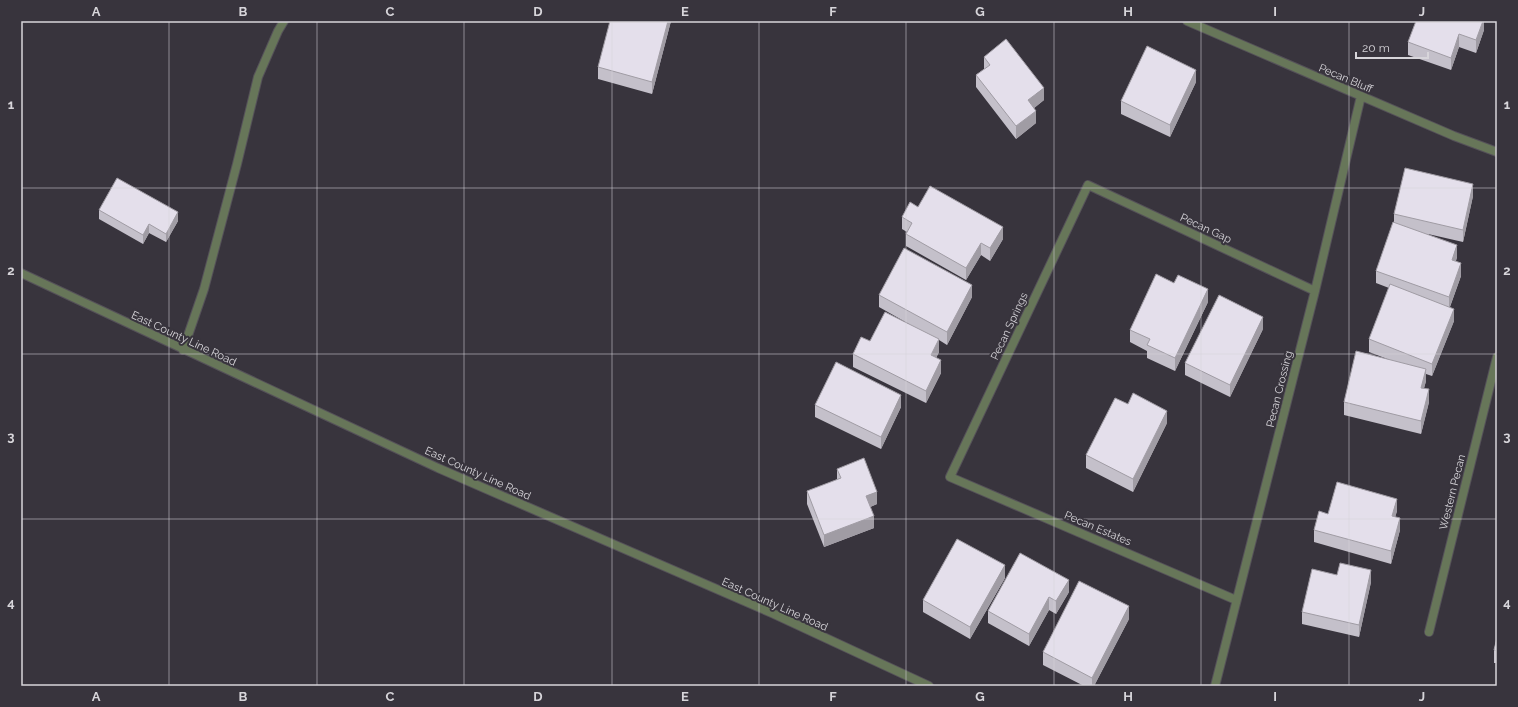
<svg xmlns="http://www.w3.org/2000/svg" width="1518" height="707" font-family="Raleway,sans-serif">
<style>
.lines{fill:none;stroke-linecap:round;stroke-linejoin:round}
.service-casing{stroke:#555159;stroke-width:10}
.minor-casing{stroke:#555159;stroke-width:10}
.service{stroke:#677659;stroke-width:8}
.minor{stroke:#677659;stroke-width:8}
.wall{fill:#c4c0ca}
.shaded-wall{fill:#a09ca4}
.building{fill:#e4dfeb;stroke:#a09ca4}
.grid{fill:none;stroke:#d7d5da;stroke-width:1;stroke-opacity:0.55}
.labels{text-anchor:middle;stroke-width:4;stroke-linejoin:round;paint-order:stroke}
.street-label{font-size:11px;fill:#d7d5da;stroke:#38343d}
.neatline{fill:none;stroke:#d7d5da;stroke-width:1.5}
.grid-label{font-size:13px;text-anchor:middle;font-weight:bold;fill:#d7d5da}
</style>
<rect width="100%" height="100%" fill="#38343d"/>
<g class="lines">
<g class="service-casing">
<path id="service" d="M 183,350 L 204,289 L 237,164 L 258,77 L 278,31 L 284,21"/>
</g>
<g class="minor-casing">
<path id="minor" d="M 1187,21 L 1454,136 L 1497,152
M 21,273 L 438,468 L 774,614 L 929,686
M 1236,600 L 950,477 L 1088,185 L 1315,291
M 1429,632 L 1497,357
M 1215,686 L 1315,291 L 1361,96"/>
</g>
<use href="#service" class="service"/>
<use href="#minor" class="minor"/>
</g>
<path class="wall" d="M 671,21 L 652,94 L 598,79 L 598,67 Z
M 1484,21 L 1484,30 L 1476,53 L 1459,47 L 1451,70 L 1408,55 L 1408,42 Z
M 984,57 L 1044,100 L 1034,108 L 1036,123 L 1016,139 L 976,87 L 976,75 L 984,69 Z
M 1196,82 L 1170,137 L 1121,114 L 1121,101 Z
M 1473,196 L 1463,242 L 1428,234 L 1457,257 L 1456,261 L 1461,276 L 1450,307 L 1454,321 L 1432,376 L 1426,374 L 1426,381 L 1424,388 L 1429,402 L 1421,434 L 1344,415 L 1344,402 L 1390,360 L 1369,352 L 1369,339 L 1389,288 L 1376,283 L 1376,271 L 1394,222 L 1394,214 Z
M 918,207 L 1003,239 L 990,261 L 981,255 L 966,280 L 906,246 L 906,234 L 907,232 L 902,229 L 902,217 Z
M 99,210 L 178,221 L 166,242 L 149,233 L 143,244 L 99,219 Z
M 879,295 L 972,297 L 947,345 L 939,340 L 939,352 L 936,358 L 941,373 L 926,403 L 853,367 L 853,354 L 870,341 L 909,324 L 879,307 Z
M 1208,302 L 1175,371 L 1147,358 L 1147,351 L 1130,342 L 1130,330 Z
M 1263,329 L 1230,397 L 1185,375 L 1185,363 Z
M 815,405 L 901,407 L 881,449 L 815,417 Z
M 1167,423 L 1133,492 L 1086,468 L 1086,455 Z
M 837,469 L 877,504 L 870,507 L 874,528 L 824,547 L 807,504 L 807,491 L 837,480 Z
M 1397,511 L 1395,517 L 1400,530 L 1391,564 L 1314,542 L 1314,530 L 1328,514 Z
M 1337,575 L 1371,582 L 1359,637 L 1302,624 L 1302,612 Z
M 1005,578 L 970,639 L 923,612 L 923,600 Z
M 1069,592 L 1056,614 L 1049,610 L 1029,646 L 988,623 L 988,611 Z
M 1129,619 L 1094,686 L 1084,686 L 1043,665 L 1043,652 Z
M 1497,638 L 1497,663 L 1494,663 L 1494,650 Z"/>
<path class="shaded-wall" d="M 668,21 L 671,21 L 652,94 L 652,82 Z
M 1483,21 L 1484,21 L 1484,30 L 1476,53 L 1476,40 Z
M 1459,34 L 1459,47 L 1451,70 L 1451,58 Z
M 1196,70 L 1196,82 L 1170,137 L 1170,125 Z
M 1044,88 L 1044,100 L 1028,113 L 1028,100 Z
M 1036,111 L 1036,123 L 1016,139 L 1016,126 Z
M 1473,184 L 1473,196 L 1463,242 L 1463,230 Z
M 178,212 L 178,221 L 166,242 L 166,234 Z
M 149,224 L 149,233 L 143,244 L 143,235 Z
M 1003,227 L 1003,239 L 990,261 L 990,248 Z
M 981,243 L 981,255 L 966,280 L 966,268 Z
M 1457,245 L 1457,257 L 1452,272 L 1452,260 Z
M 1461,263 L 1461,276 L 1449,309 L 1449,297 Z
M 972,285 L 972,297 L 947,345 L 947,332 Z
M 1208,289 L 1208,302 L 1175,371 L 1175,358 Z
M 1454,309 L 1454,321 L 1432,376 L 1432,364 Z
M 1263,317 L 1263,329 L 1230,397 L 1230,385 Z
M 939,339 L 939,352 L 931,368 L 931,355 Z
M 941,360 L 941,373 L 926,403 L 926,391 Z
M 1426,369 L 1426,381 L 1421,400 L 1421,388 Z
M 1429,389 L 1429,402 L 1421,434 L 1421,421 Z
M 901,395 L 901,407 L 881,449 L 881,437 Z
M 1167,411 L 1167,423 L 1133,492 L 1133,479 Z
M 877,492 L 877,504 L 866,509 L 866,496 Z
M 1397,499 L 1397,511 L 1392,528 L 1392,516 Z
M 874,516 L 874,528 L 824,547 L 824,535 Z
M 1400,518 L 1400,530 L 1391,564 L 1391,551 Z
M 1005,565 L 1005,578 L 970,639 L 970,627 Z
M 1371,570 L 1371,582 L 1359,637 L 1359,625 Z
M 1069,580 L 1069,592 L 1056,614 L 1056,601 Z
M 1049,597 L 1049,610 L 1029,646 L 1029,634 Z
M 1129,606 L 1129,619 L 1094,686 L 1092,686 L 1092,678 Z"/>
<path class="building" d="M 610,21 L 668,21 L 652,82 L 598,67 Z
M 1416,21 L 1483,21 L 1476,40 L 1459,34 L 1451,58 L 1408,42 Z
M 1006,39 L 1044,88 L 1028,100 L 1036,111 L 1016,126 L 976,75 L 990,65 L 984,57 Z
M 1147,46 L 1196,70 L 1170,125 L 1121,101 Z
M 1405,168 L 1473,184 L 1463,230 L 1394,214 Z
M 117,178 L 178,212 L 166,234 L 149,224 L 143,235 L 99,210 Z
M 930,186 L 1003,227 L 990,248 L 981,243 L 966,268 L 906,234 L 912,223 L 902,217 L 910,202 L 918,207 Z
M 1393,222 L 1457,245 L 1452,260 L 1461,263 L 1449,297 L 1376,271 Z
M 904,248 L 972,285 L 947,332 L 879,295 Z
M 1156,274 L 1174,283 L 1178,275 L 1208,289 L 1175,358 L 1147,345 L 1150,339 L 1130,330 Z
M 1390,284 L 1454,309 L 1432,364 L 1369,339 Z
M 1219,295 L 1263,317 L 1230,385 L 1185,363 Z
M 885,312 L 939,339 L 931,355 L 941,360 L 926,391 L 853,354 L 861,337 L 870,341 Z
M 1356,351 L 1426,369 L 1421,388 L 1429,389 L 1421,421 L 1344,402 Z
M 836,362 L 901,395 L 881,437 L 815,405 Z
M 1133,393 L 1167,411 L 1133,479 L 1086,455 L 1115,398 L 1128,404 Z
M 864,458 L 877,492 L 866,496 L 874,516 L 824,535 L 807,491 L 841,478 L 837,469 Z
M 1337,482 L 1397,499 L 1392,516 L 1400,518 L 1391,551 L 1314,530 L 1319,511 L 1328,514 Z
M 957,539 L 1005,565 L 970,627 L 923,600 Z
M 1020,553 L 1069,580 L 1056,601 L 1049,597 L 1029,634 L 988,611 Z
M 1340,563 L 1371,570 L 1359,625 L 1302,612 L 1312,569 L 1337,575 Z
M 1079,581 L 1129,606 L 1092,678 L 1043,652 Z
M 1497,638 L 1497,651 L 1494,650 Z"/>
<path class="grid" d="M 169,21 L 169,686M 317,21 L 317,686M 464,21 L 464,686M 612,21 L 612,686M 759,21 L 759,686M 906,21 L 906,686M 1054,21 L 1054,686M 1201,21 L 1201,686M 1349,21 L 1349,686M 21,188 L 1497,188M 21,354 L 1497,354M 21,519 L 1497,519"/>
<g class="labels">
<g class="street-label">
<text transform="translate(1346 78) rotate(23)" y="4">Pecan Bluff</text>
<text transform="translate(1206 228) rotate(25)" y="4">Pecan Gap</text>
<text transform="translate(1009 326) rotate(-65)" y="4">Pecan Springs</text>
<text transform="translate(184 338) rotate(25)" y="4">East County Line Road</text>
<text transform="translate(1279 389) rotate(-76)" y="4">Pecan Crossing</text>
<text transform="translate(478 473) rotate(24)" y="4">East County Line Road</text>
<text transform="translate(1452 492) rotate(-76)" y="4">Western Pecan</text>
<text transform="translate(1098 528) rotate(23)" y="4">Pecan Estates</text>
<text transform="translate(775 604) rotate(24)" y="4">East County Line Road</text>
</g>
</g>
<rect width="1518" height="707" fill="none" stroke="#38343d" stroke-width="44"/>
<path d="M1356 52v6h72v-6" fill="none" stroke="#d7d5da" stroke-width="2"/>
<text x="1362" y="52" font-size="12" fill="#d7d5da" stroke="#38343d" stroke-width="3" paint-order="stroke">20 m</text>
<rect x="22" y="22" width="1474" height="663" class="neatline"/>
<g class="grid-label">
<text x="96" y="16">A</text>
<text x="243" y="16">B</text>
<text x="390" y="16">C</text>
<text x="538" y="16">D</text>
<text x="685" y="16">E</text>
<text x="833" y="16">F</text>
<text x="980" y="16">G</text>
<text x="1128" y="16">H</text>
<text x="1275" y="16">I</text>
<text x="1422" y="16">J</text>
<text x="11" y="109">1</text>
<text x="1507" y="109">1</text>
<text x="11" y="275">2</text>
<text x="1507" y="275">2</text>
<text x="11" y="441">3</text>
<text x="1507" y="441">3</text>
<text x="11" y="607">4</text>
<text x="1507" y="607">4</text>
<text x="96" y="701">A</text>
<text x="243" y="701">B</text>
<text x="390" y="701">C</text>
<text x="538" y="701">D</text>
<text x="685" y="701">E</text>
<text x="833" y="701">F</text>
<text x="980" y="701">G</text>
<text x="1128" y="701">H</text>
<text x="1275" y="701">I</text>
<text x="1422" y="701">J</text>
</g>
</svg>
